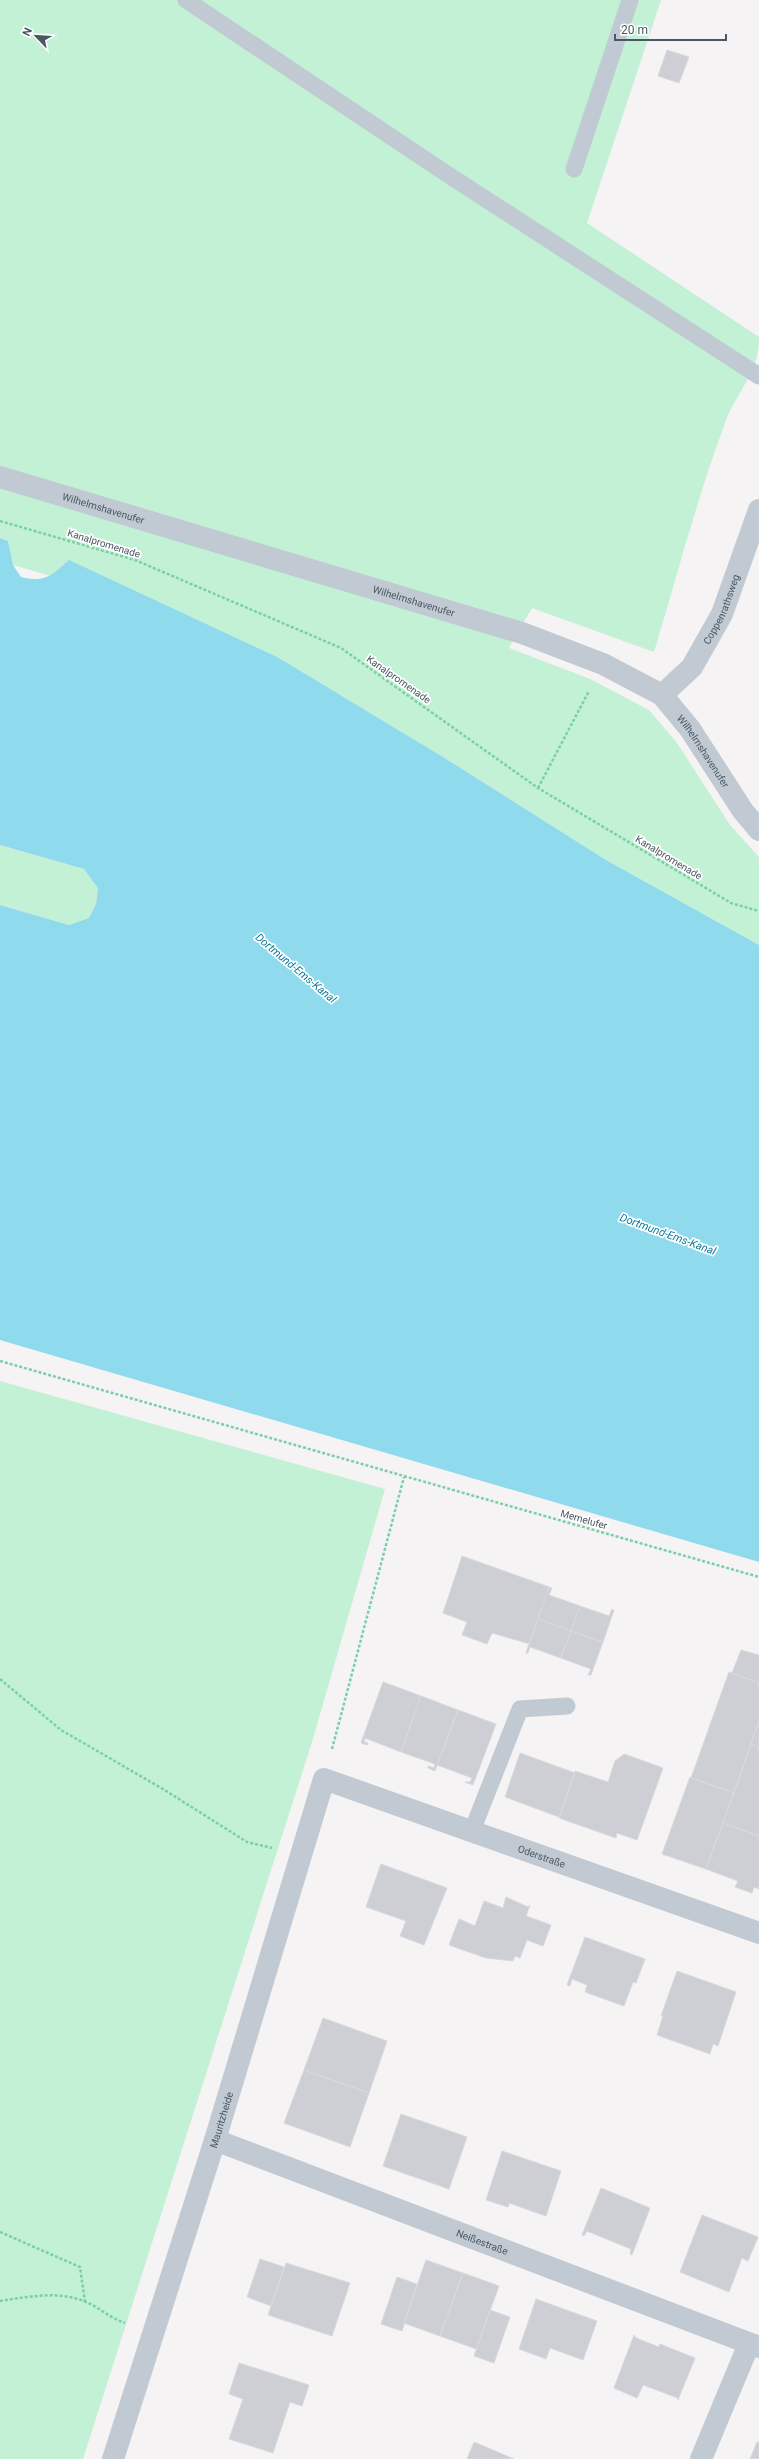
<svg xmlns="http://www.w3.org/2000/svg" width="759" height="2459" font-family="Roboto,sans-serif">
<style>
.green{fill:#c3f1d5}
.water{fill:#90daee}
.building{fill:#cdcfd5;stroke:#d7d9de}
.lines{fill:none;stroke-linecap:round;stroke-linejoin:round}
.path{stroke:#7ad0a6;stroke-width:2.5;stroke-dasharray:3 2;stroke-linecap:butt}
.lane{stroke:#c1cad2;stroke-width:17}
.street{stroke:#c1cad2;stroke-width:22}
.labels{text-anchor:middle;stroke-width:3.5;stroke-linejoin:round;paint-order:stroke}
.street-label{font-size:10px;fill:#4a5661;stroke:#fff}
.water-label{font-size:11px;font-style:italic;fill:#0c7c9b;stroke:#fff}
</style>
<rect width="100%" height="100%" fill="#f5f3f3"/>
<path class="green" d="M 0,0 L 661,0 L 587,223 L 759,337 C 759,374 736,392 725,423 C 697,498 677,576 654,652 L 532,608 L 509,648 L 590,679 L 649,710 L 677,743 L 730,825 L 759,857 L 759,945 L 606,860 L 443,757 L 279,658 L 51,576 L 13,565 L 8,541 L 0,538 Z
M 0,845 L 84,869 L 98,887 L 96,904 L 89,918 L 69,925 L 0,905 Z
M 0,1381 L 385,1489 L 312,1742 L 83,2459 L 0,2459 Z"/>
<path class="water" d="M 0,538 L 8,541 L 13,565 L 21,577 C 45,583 51,576 69,560 L 279,658 L 443,757 L 606,860 L 759,945 L 759,1562 L 0,1340 L 0,905 L 69,925 L 89,918 L 96,904 L 98,888 L 84,869 L 0,845 Z"/>
<path class="building" d="M 667,50 L 689,57 L 679,83 L 658,76 Z
M 462,1556 L 549,1587 L 530,1644 L 492,1633 L 487,1644 L 462,1635 L 467,1622 L 443,1613 Z
M 549,1587 L 552,1588 L 549,1595 L 580,1606 L 571,1631 L 538,1619 Z
M 580,1606 L 609,1616 L 612,1609 L 614,1610 L 603,1642 L 571,1631 Z
M 538,1619 L 571,1631 L 561,1658 L 530,1647 L 528,1653 L 526,1653 Z
M 571,1631 L 603,1642 L 591,1675 L 588,1675 L 591,1669 L 561,1658 Z
M 741,1650 L 759,1655 L 759,1683 L 732,1673 Z
M 729,1672 L 759,1683 L 759,1721 L 734,1793 L 691,1778 Z
M 383,1682 L 421,1696 L 401,1752 L 365,1738 L 364,1742 L 368,1743 L 367,1745 L 361,1743 Z
M 421,1696 L 458,1710 L 435,1771 L 428,1768 L 428,1766 L 434,1768 L 435,1764 L 401,1752 Z
M 458,1710 L 496,1724 L 473,1785 L 465,1782 L 470,1782 L 472,1778 L 437,1765 Z
M 759,1721 L 759,1747 L 751,1744 Z
M 751,1744 L 759,1747 L 759,1836 L 723,1823 Z
M 520,1753 L 575,1773 L 559,1817 L 505,1797 Z
M 624,1754 L 663,1768 L 637,1840 L 617,1833 L 616,1838 L 559,1818 L 575,1771 L 608,1782 L 615,1761 Z
M 690,1777 L 734,1793 L 706,1869 L 662,1854 Z
M 723,1823 L 759,1836 L 759,1889 L 754,1887 L 752,1893 L 735,1887 L 738,1881 L 706,1869 Z
M 381,1864 L 447,1888 L 424,1945 L 400,1936 L 406,1921 L 366,1907 Z
M 506,1897 L 528,1907 L 530,1905 L 526,1916 L 551,1925 L 543,1946 L 527,1940 L 520,1958 L 515,1956 L 513,1961 L 486,1958 L 449,1945 L 459,1919 L 475,1926 L 484,1901 L 503,1908 Z
M 585,1937 L 645,1959 L 636,1983 L 633,1982 L 624,2006 L 585,1992 L 587,1985 L 572,1979 L 570,1986 L 567,1985 Z
M 677,1971 L 736,1992 L 718,2046 L 713,2044 L 710,2054 L 657,2035 L 663,2016 L 661,2016 Z
M 323,2018 L 387,2041 L 369,2093 L 304,2070 Z
M 304,2070 L 369,2093 L 350,2147 L 284,2123 Z
M 401,2114 L 467,2137 L 449,2189 L 383,2166 Z
M 502,2151 L 561,2171 L 546,2216 L 509,2203 L 508,2207 L 486,2200 Z
M 601,2188 L 650,2208 L 632,2255 L 630,2254 L 631,2249 L 587,2231 L 584,2236 L 582,2235 Z
M 702,2215 L 758,2237 L 748,2261 L 742,2258 L 729,2292 L 680,2272 Z
M 260,2259 L 284,2267 L 271,2306 L 247,2297 Z
M 426,2260 L 463,2273 L 440,2336 L 404,2323 Z
M 286,2263 L 350,2283 L 332,2336 L 268,2315 Z
M 463,2273 L 499,2286 L 476,2349 L 440,2336 Z
M 397,2277 L 417,2284 L 402,2331 L 381,2324 Z
M 536,2299 L 597,2321 L 583,2360 L 550,2348 L 546,2359 L 519,2349 Z
M 490,2310 L 510,2317 L 494,2363 L 474,2356 Z
M 634,2335 L 636,2338 L 659,2347 L 660,2344 L 695,2358 L 678,2400 L 678,2398 L 643,2385 L 637,2398 L 614,2388 Z
M 239,2363 L 309,2385 L 302,2406 L 290,2402 L 273,2453 L 229,2439 L 243,2399 L 229,2394 Z
M 474,2442 L 514,2459 L 467,2459 Z
M 757,2442 L 759,2442 L 759,2459 L 750,2459 Z"/>
<g class="lines">
<path class="path" d="M 0,521 L 135,560 L 341,648 L 538,788 L 731,903 L 759,911
M 538,788 L 589,691
M 0,1361 L 759,1577
M 0,1679 L 61,1730 L 163,1789 L 247,1842 L 272,1848
M 332,1749 L 404,1477
M 0,2232 L 80,2267 L 85,2302
M 0,2301 C 28,2297 59,2290 86,2302 C 100,2308 110,2318 125,2323"/>
<path class="lane" d="M 186,0 L 447,174 L 759,376
M 574,169 L 630,0
M 472,1831 L 520,1709 L 567,1706"/>
<g class="street">
<path id="s1" d="M 0,477 L 522,633 L 603,664 L 662,695 L 690,729 L 743,811 L 759,830"/>
<path id="s2" d="M 662,695 L 692,667 L 722,614 L 759,510"/>
<path id="s3" d="M 215,2140 L 759,2347"/>
<path id="s4" d="M 113,2459 L 215,2140 L 324,1779 L 759,1933"/>
<path d="M 701,2459 L 749,2344"/>
</g>
</g>
<g class="labels">
<g class="street-label">
<text dy="4" stroke="none"><textPath href="#s1" startOffset="108">Wilhelmshavenufer</textPath></text>
<text transform="translate(104 543) rotate(17)" y="4">Kanalpromenade</text>
<text dy="4" stroke="none"><textPath href="#s1" startOffset="432">Wilhelmshavenufer</textPath></text>
<text dy="4" stroke="none"><textPath href="#s2" startOffset="106">Coppenrathsweg</textPath></text>
<text transform="translate(399 679) rotate(35)" y="4">Kanalpromenade</text>
<text dy="4" stroke="none"><textPath href="#s1" startOffset="768">Wilhelmshavenufer</textPath></text>
<text transform="translate(669 857) rotate(31)" y="4">Kanalpromenade</text>
<text transform="translate(584 1519) rotate(16)" y="4">Memelufer</text>
<text dy="4" stroke="none"><textPath href="#s4" startOffset="943">Oderstraße</textPath></text>
<text dy="4" stroke="none"><textPath href="#s4" startOffset="356">Mauritzheide</textPath></text>
<text dy="4" stroke="none"><textPath href="#s3" startOffset="286">Neißestraße</textPath></text>
</g>
<g class="water-label">
<text transform="translate(296 968) rotate(40)" y="4">Dortmund-Ems-Kanal</text>
<text transform="translate(668 1234) rotate(20)" y="4">Dortmund-Ems-Kanal</text>
</g>
</g>
<g transform="translate(36 36) rotate(295)" stroke="#ffffff" stroke-width="3" paint-order="stroke">
<path d="M0-3L7 15L0 10L-7 15Z" fill="#4a5661"/>
<text y="-6" font-size="11" font-weight="bold" text-anchor="middle" fill="#4a5661">N</text>
</g>
<path d="M615 34v6h111v-6" fill="none" stroke="#4a5661" stroke-width="2"/>
<text x="621" y="34" font-size="12" fill="#4a5661" stroke="#ffffff" stroke-width="3" paint-order="stroke">20 m</text>
</svg>
